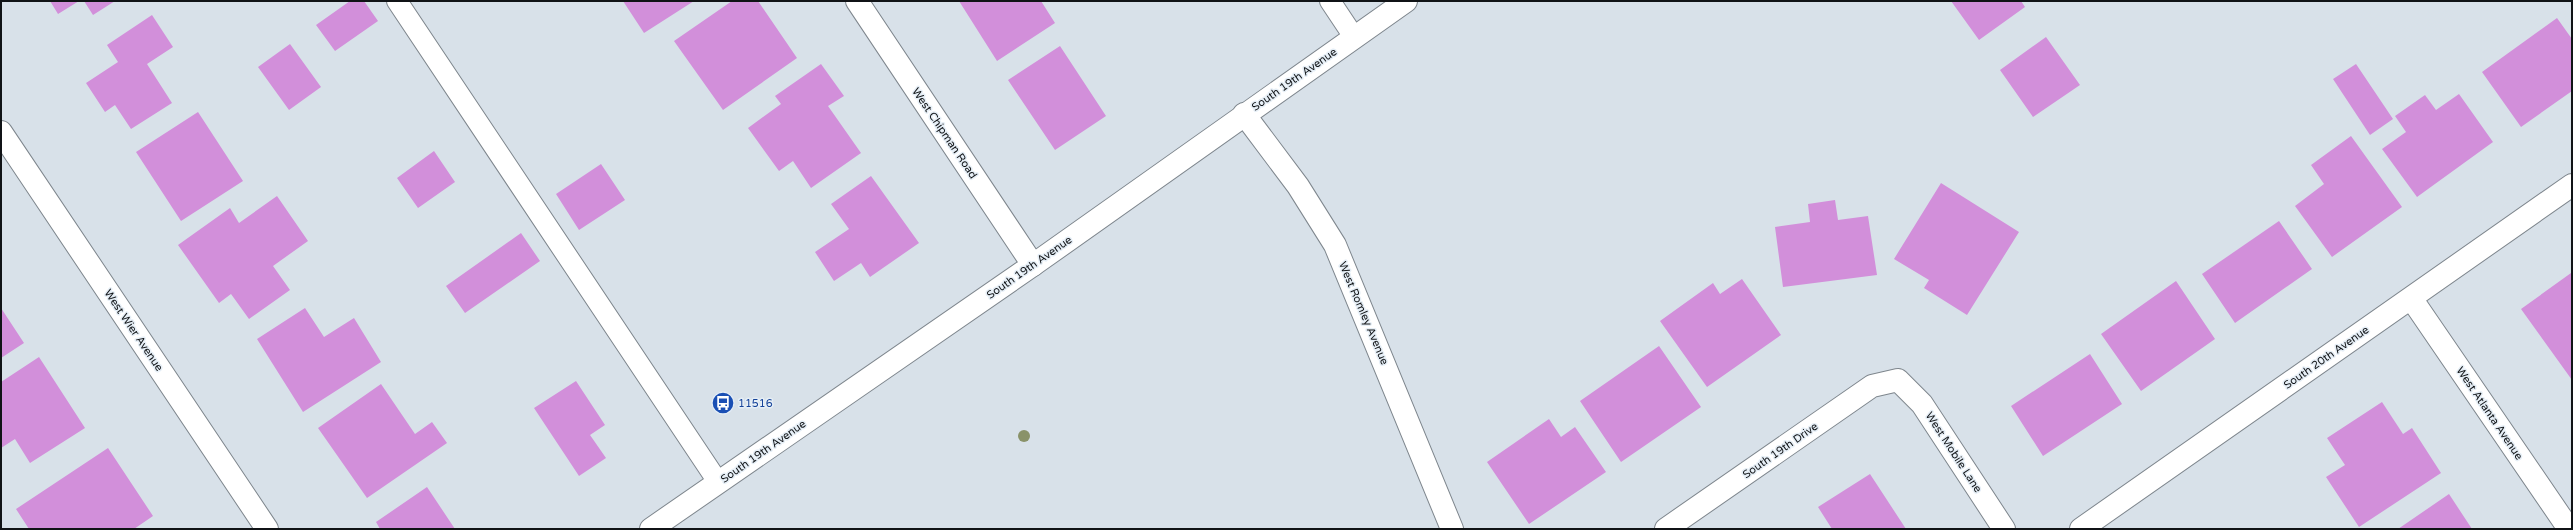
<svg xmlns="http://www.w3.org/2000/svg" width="2573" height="530" font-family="'Varela Round',sans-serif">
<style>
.building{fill:#d28fda}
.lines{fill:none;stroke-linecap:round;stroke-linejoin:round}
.service-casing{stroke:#7e868d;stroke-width:22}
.minor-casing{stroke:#7e868d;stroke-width:24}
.primary-casing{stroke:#7e868d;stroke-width:24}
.service{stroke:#fff;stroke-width:20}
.minor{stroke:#fff;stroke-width:22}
.primary{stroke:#fff;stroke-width:22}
.tree{fill:#899269}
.labels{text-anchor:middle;stroke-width:3;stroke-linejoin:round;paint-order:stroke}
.street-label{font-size:11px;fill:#101316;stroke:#e5eef6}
.transit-label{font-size:11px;fill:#164399;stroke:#e5eef6;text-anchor:start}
</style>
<rect width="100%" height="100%" fill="#d8e1e9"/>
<path class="building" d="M 50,1 L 79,1 L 58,14 Z
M 84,1 L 115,1 L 93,15 Z
M 350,1 L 364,1 L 378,21 L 335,51 L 316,25 Z
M 623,1 L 694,1 L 644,33 Z
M 732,1 L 758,1 L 797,58 L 723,110 L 674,41 Z
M 959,1 L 1041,1 L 1055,23 L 997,61 Z
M 1951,1 L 2021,1 L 2025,7 L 1979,40 Z
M 152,15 L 173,47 L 147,64 L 172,103 L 131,129 L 115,105 L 105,112 L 86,83 L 118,62 L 107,45 Z
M 2557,18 L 2572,39 L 2572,91 L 2521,127 L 2482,72 Z
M 2046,37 L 2080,85 L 2033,117 L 2000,70 Z
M 290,44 L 321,87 L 289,110 L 258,67 Z
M 1060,46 L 1106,116 L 1055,150 L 1008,80 Z
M 821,64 L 844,96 L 828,106 L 861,153 L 811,188 L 793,161 L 779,171 L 748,128 L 781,104 L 775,96 Z
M 2356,64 L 2393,119 L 2370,135 L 2333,79 Z
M 2459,94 L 2493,142 L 2417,197 L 2382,149 L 2406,132 L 2395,116 L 2425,95 L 2436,110 Z
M 198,112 L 243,181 L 181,221 L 136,152 Z
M 2351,136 L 2402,207 L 2332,257 L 2295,206 L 2324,184 L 2311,165 Z
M 434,151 L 455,182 L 418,208 L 397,178 Z
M 601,164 L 625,200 L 579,230 L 556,194 Z
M 871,176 L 919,243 L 870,277 L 861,263 L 834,281 L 815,252 L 849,229 L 831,204 Z
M 1941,183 L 2019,232 L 1967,315 L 1924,288 L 1929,280 L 1894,259 Z
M 277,196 L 308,241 L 273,266 L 290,290 L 249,319 L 231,294 L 219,303 L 178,245 L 230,208 L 239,223 Z
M 1835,200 L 1838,220 L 1868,216 L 1877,275 L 1783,287 L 1775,227 L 1810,222 L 1808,204 Z
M 2279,221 L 2312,269 L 2235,323 L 2202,274 Z
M 521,233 L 540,261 L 465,313 L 446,286 Z
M 2571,273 L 2572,274 L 2572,380 L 2521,309 Z
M 1742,279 L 1781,335 L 1707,387 L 1660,321 L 1713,283 L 1720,294 Z
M 2176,281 L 2215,339 L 2141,391 L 2101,334 Z
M 1,308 L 24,343 L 1,358 Z
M 305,308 L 324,337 L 354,318 L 381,362 L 303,412 L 257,339 Z
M 1659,346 L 1701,407 L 1621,462 L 1580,401 Z
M 2090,354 L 2122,404 L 2043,456 L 2011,406 Z
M 39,357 L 85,428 L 30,463 L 15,439 L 1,448 L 1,382 Z
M 576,381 L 605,425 L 590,435 L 606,458 L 579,476 L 534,408 Z
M 381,384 L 415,434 L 432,422 L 447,443 L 367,498 L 318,428 Z
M 2382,402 L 2403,434 L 2412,428 L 2441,473 L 2359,527 L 2326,477 L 2345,465 L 2327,438 Z
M 1549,419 L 1561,437 L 1575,427 L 1606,472 L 1529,524 L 1487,462 Z
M 108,448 L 153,516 L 134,529 L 29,529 L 16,509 Z
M 1870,474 L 1906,529 L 1832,529 L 1818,507 Z
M 427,487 L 455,529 L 380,529 L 376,522 Z
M 2449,494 L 2472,529 L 2398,529 Z"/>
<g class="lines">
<g class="service-casing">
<path id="service" d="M 397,1 L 718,482
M 1330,1 L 1354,37"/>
</g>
<g class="minor-casing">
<path id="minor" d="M 857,1 L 1033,265
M 1244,114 L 1298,186 L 1335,245 L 1452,529
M 1,132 L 267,529
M 2411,298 L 2569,529
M 1666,529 L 1872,386 L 1898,380 L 1922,404 L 2004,529
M 2081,529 L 2572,185"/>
</g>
<g class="primary-casing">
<path id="primary" d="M 651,529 L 1033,265 L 1406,1"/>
</g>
<use href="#service" class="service"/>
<use href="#minor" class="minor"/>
<use href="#primary" class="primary"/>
</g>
<circle class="tree" cx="1024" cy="436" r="6"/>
<defs>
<g id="bus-disc" transform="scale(1.15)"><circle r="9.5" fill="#1a4fb4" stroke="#e5eef6"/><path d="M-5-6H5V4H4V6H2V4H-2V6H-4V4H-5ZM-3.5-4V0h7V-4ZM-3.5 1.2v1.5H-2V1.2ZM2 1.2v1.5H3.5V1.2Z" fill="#fff"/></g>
</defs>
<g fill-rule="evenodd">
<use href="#bus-disc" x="723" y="403"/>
</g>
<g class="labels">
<g class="street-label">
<text transform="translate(1294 79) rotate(-35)" y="4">South 19th Avenue</text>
<text transform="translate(945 133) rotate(56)" y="4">West Chipman Road</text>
<text transform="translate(1029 267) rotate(-35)" y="4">South 19th Avenue</text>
<text transform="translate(1364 313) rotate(67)" y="4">West Romley Avenue</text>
<text transform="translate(134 330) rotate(56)" y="4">West Wier Avenue</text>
<text transform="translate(2326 357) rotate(-35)" y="4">South 20th Avenue</text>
<text transform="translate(2490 413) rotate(56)" y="4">West Atlanta Avenue</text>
<text transform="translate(1780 450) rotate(-35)" y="4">South 19th Drive</text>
<text transform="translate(763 451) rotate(-35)" y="4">South 19th Avenue</text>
<text transform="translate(1954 452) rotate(57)" y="4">West Mobile Lane</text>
</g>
<g class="transit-label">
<text x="738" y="407">11516</text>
</g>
</g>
<rect width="2573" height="530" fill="none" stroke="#101316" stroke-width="4"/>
</svg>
